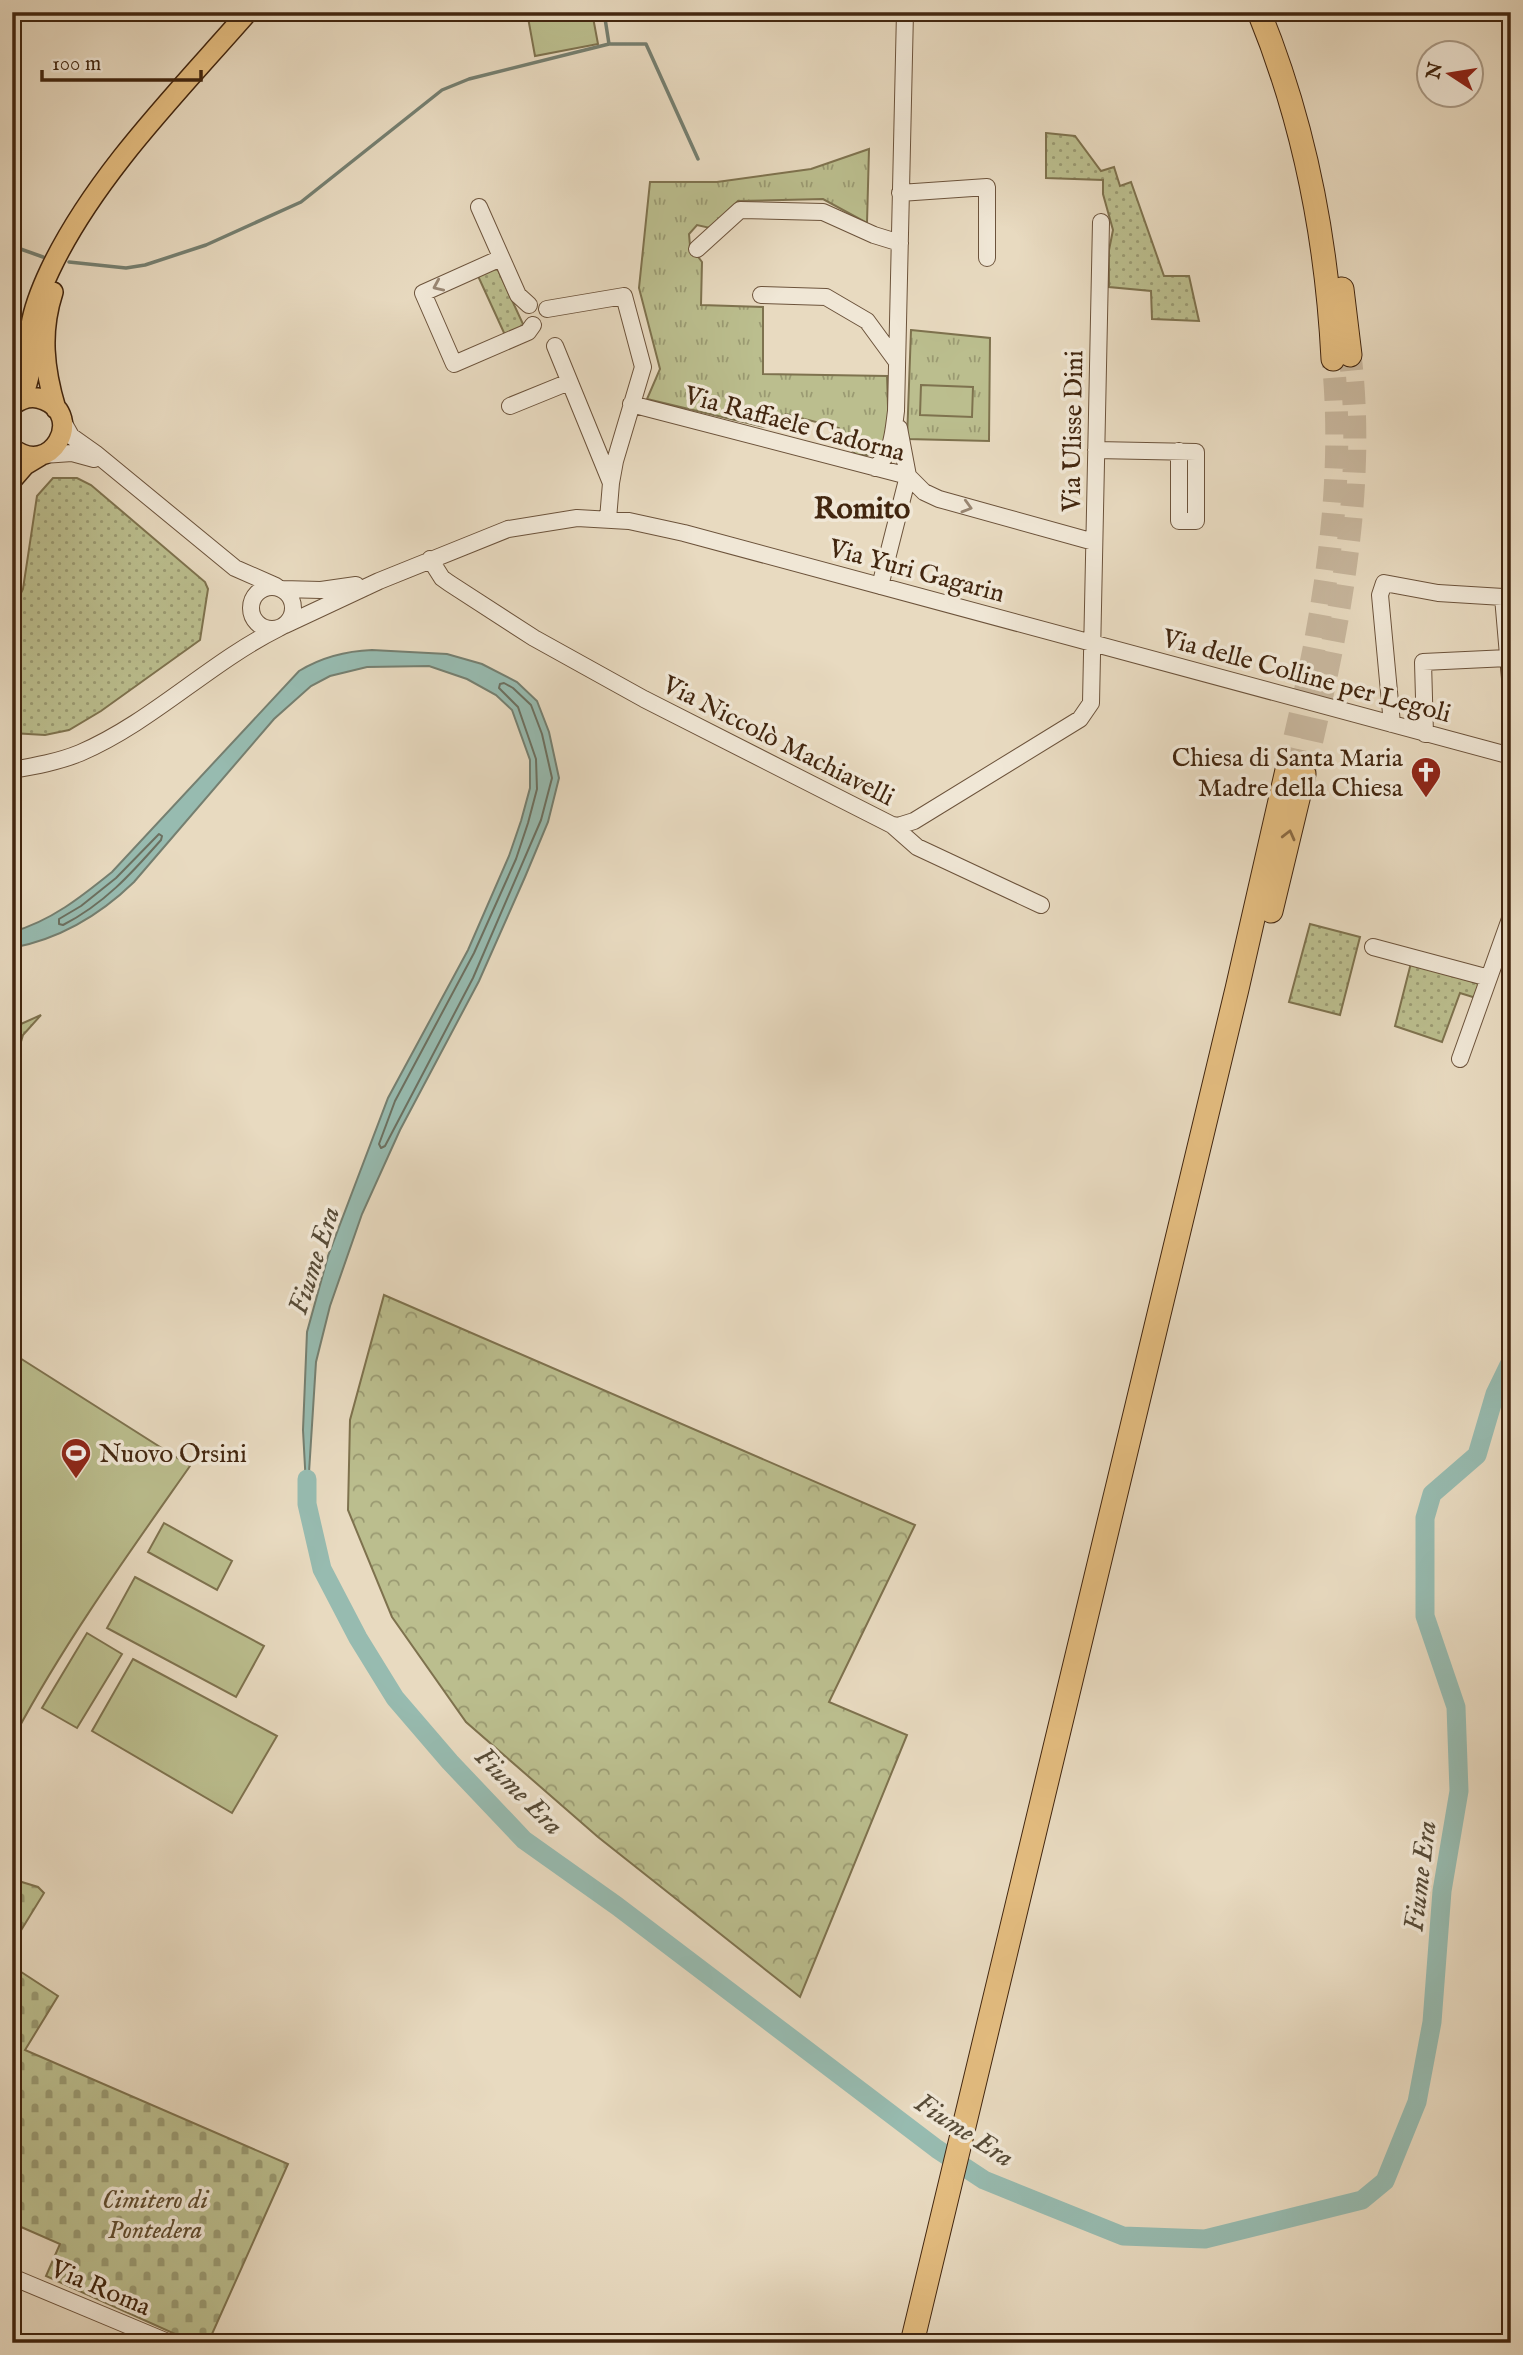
<svg xmlns="http://www.w3.org/2000/svg" width="1523" height="2355" font-family="'IM FELL English',serif">
<style>
.grass{fill:url(#grass-dots);stroke:#7e724e;stroke-width:2}
.forest{fill:url(#forest-crowns);stroke:#7e724e;stroke-width:2}
.cemetery{fill:url(#cemetery-stones);stroke:#7e724e;stroke-width:2}
.park{fill:url(#park-tufts);stroke:#7e724e;stroke-width:2}
.pitch{fill:#bbbe8e;stroke:#7e724e;stroke-width:2}
.water{fill:#97bbb0;stroke:#757f70;stroke-width:2}
.lines{fill:none;stroke-linecap:round;stroke-linejoin:round}
.shore{stroke:#6c7060;stroke-width:2}
.stream{stroke:#757f70;stroke-width:3.5}
.river{stroke:#97bbb0;stroke-width:19}
.highway-tunnel{stroke:#c7b69d;stroke-width:23;stroke-dasharray:23 11;stroke-linecap:butt}
.minor-casing{stroke:#6c533b;stroke-width:18}
.major-casing{stroke:#42260f;stroke-width:22}
.highway-casing{stroke:#42260f;stroke-width:25}
.minor{stroke:#f0e7d6;stroke-width:16}
.major{stroke:#e4bd80;stroke-width:19}
.highway{stroke:#e4bd80;stroke-width:23}
.oneway{stroke:#998672}
.oneway2{stroke:#8b6a42}
.labels{text-anchor:middle;stroke-width:7;stroke-linejoin:round;paint-order:stroke}
.street-label{font-size:26px;fill:#42260f;stroke:#f0e7d6}
.poi-label{font-size:26px;fill:#42260f;stroke:#f0e7d6;text-anchor:end}
.park-label{font-size:26px;font-style:italic;fill:#604c2f;stroke:#f0e7d6}
.water-label{font-size:28px;font-style:italic;fill:#574b37;stroke:#f0e7d6}
.quarter-label{font-size:30px;font-weight:bold;fill:#42260f;stroke:#f0e7d6}
</style>
<defs>
<pattern id="grass-dots" width="8" height="8" patternUnits="userSpaceOnUse" patternTransform="scale(1.75)"><rect width="8" height="8" fill="#bbbe8e"/><path d="M2 2h.1M6 6h.1" fill="none" stroke="#9a9a72" stroke-width="1.8" stroke-linecap="round"/></pattern>
<pattern id="forest-crowns" width="20" height="18" patternUnits="userSpaceOnUse" patternTransform="scale(1.75)"><rect width="20" height="18" fill="#bbbe8e"/><path d="M2 6a3 3 0 1 1 6 0M12 15a3 3 0 1 1 6 0" fill="none" stroke="#9a9a72"/></pattern>
<pattern id="cemetery-stones" width="16" height="16" patternUnits="userSpaceOnUse" patternTransform="scale(1.75)"><rect width="16" height="16" fill="#bbbe8e"/><path d="M2 7V4a2 2 0 0 1 4 0v3zM10 15v-3a2 2 0 0 1 4 0v3z" fill="#9a9a72"/></pattern>
<pattern id="park-tufts" width="24" height="20" patternUnits="userSpaceOnUse" patternTransform="scale(1.75)"><rect width="24" height="20" fill="#bbbe8e"/><path d="M3 7l-1-3M5 7V3M7 7l1-3M15 17l-1-3M17 17v-4M19 17l1-3" fill="none" stroke="#9a9a72"/></pattern>
</defs>
<rect width="100%" height="100%" fill="#e8dac0"/>
<filter id="stains"><feTurbulence type="fractalNoise" baseFrequency=".00286" numOctaves="4"/><feColorMatrix values="0 0 0 0 .2 0 0 0 0 .09 0 0 0 0 .02 0 0 0 .5 -.17"/></filter>
<radialGradient id="worn" r=".72"><stop offset=".6" stop-color="#630" stop-opacity="0"/><stop offset="1" stop-color="#630" stop-opacity=".3"/></radialGradient>
<path class="grass" d="M 1046,133 L 1075,136 L 1101,171 L 1114,167 L 1120,186 L 1131,182 L 1164,276 L 1189,276 L 1199,321 L 1152,319 L 1151,291 L 1109,287 L 1109,250 L 1113,230 L 1103,194 L 1103,180 L 1046,178 Z
M 494,269 L 498,270 L 523,324 L 522,329 L 505,335 L 478,276 Z
M 53,478 L 77,478 L 91,485 L 205,582 L 208,589 L 200,640 L 101,711 L 69,730 L 45,735 L 12,733 C 12,693 4,623 23,589 L 37,496 Z
M 1310,924 L 1360,937 L 1340,1015 L 1289,1002 Z
M 1411,963 L 1477,983 L 1479,988 L 1476,998 L 1460,993 L 1442,1042 L 1395,1026 Z
M 41,1015 L 23,1035 L 13,1069 L 12,1115 L 12,1028 Z"/>
<path class="forest" d="M 384,1295 L 915,1525 L 829,1702 L 907,1735 L 800,1997 L 598,1837 L 466,1722 L 392,1617 L 348,1510 L 350,1420 Z"/>
<path class="cemetery" d="M 12,1879 L 38,1887 L 44,1893 L 12,1945 Z
M 12,1966 L 58,1996 L 25,2050 L 288,2164 L 208,2343 L 195,2343 L 46,2276 L 60,2244 L 12,2223 Z"/>
<path class="park" d="M 869,149 L 867,223 L 823,199 L 738,201 L 710,228 L 697,225 L 689,234 L 690,246 L 702,262 L 701,305 L 763,307 L 763,374 L 887,376 L 889,437 L 879,452 L 869,455 L 856,455 L 849,447 L 839,428 L 786,414 L 764,427 L 647,399 L 660,369 L 639,288 L 650,182 L 717,182 L 811,169 Z
M 911,330 L 990,338 L 989,441 L 907,439 Z"/>
<path class="pitch" d="M 527,12 L 592,12 L 598,44 L 535,56 Z
M 921,385 L 973,387 L 972,417 L 920,415 Z
M 12,1353 L 190,1466 C 129,1553 66,1640 16,1733 L 12,1731 Z
M 164,1523 L 232,1561 L 217,1590 L 148,1552 Z
M 135,1577 L 264,1646 L 236,1697 L 107,1628 Z
M 87,1633 L 122,1654 L 77,1728 L 42,1708 Z
M 133,1659 L 277,1736 L 232,1813 L 92,1731 Z"/>
<path class="water" d="M 372,650 L 447,654 L 482,664 L 517,682 L 537,701 L 549,732 L 559,778 L 548,822 L 525,877 L 479,981 L 400,1130 L 362,1214 L 330,1306 L 316,1362 L 307,1504 L 303,1430 L 307,1332 L 328,1256 L 388,1098 L 468,950 L 509,856 L 521,821 L 530,788 L 530,760 L 512,710 L 496,695 L 467,679 L 429,666 L 367,667 L 330,676 L 311,686 L 274,719 L 134,882 C 99,916 60,939 12,948 L 12,932 C 51,921 81,897 112,872 L 299,671 C 322,657 345,651 372,650 Z"/>
<g class="lines">
<path class="shore" d="M 504,683 L 513,688 L 531,705 L 542,734 L 552,778 L 541,820 L 473,978 L 385,1146 L 381,1148 L 379,1144 L 395,1101 L 474,953 L 516,859 L 528,823 L 537,789 L 536,759 L 518,707 L 499,688 L 500,684 Z
M 159,834 L 162,836 L 161,840 C 131,874 104,904 63,925 L 59,924 L 59,919 L 81,906 L 116,878 Z"/>
<path class="stream" d="M 609,44 L 646,44 L 698,159
M 12,246 L 43,257
M 69,262 L 126,268 L 145,265 L 206,245 L 301,202 L 442,90 L 469,79 L 609,44 L 604,12"/>
<path class="river" d="M 307,1479 L 307,1504 L 322,1569 L 358,1638 L 395,1698 L 450,1762 L 524,1840 L 617,1906 L 937,2149 L 984,2180 L 1123,2236 L 1205,2239 L 1362,2200 L 1385,2181 L 1417,2102 L 1432,2022 L 1442,1891 L 1459,1791 L 1456,1707 L 1425,1616 L 1425,1518 L 1432,1494 L 1477,1455 L 1495,1394 L 1511,1361"/>
<path class="highway-tunnel" d="M 1287,770 C 1320,636 1347,497 1333,359
M 1304,774 C 1336,639 1367,495 1350,355"/>
<g class="minor-casing">
<path id="minor" d="M 900,193 L 987,187 L 987,258
M 479,207 L 518,295 L 529,305
M 697,249 L 740,210 L 823,212 L 874,235 L 900,243
M 501,258 L 423,293 L 454,364 L 528,332 L 533,325
M 761,295 L 826,297 L 867,321 L 897,362
M 547,309 L 624,296 L 643,367 L 615,461 L 611,483 L 608,519
M 555,346 L 611,483
M 631,404 L 908,476 L 924,492 L 939,499 L 1094,542
M 510,406 L 569,382
M 62,420 L 71,436 L 95,453 L 235,568 L 276,586
M 1096,450 L 1196,452 L 1196,521 L 1179,521 L 1179,451
M 43,455 L 72,453 L 94,459
M 875,468 C 893,453 893,433 896,411 L 905,12
M 430,559 L 442,578 L 449,583 L 534,638 L 644,699 L 892,825 L 898,826 L 914,821 L 1080,719 L 1091,703 L 1101,222
M 880,586 L 908,476 L 899,428
M251 608a21 21 0 1 1 42 0a21 21 0 1 1-42 0Z
M 282,589 L 321,590 L 356,585
M 285,625 L 379,581 L 508,529 L 577,518 L 629,521 L 684,533 L 1511,756
M 1392,724 L 1380,595 L 1384,583 L 1438,593 L 1503,597 L 1511,690
M 1425,734 L 1423,662 L 1508,658
M 12,770 C 35,766 58,762 80,753 C 152,722 209,663 279,628
M 892,825 L 917,847 L 1041,905
M 1373,947 L 1489,978
M 1460,1059 L 1511,916
M 12,2277 L 170,2343"/>
</g>
<g class="major-casing">
<path id="major" d="M 53,292 C 40,332 44,369 56,409
M 17,402 C 37,377 27,355 31,325 C 34,306 42,287 50,270 C 95,175 179,91 248,12
M 12,448 C 51,479 85,416 44,400 C 33,395 22,398 13,405
M 12,480 L 25,465 L 40,456"/>
</g>
<g class="highway-casing">
<path id="highway" d="M 1259,12 C 1304,122 1327,241 1333,359
M 1342,289 L 1350,355
M 1271,911 L 1304,774
M 912,2343 L 1237,989 L 1287,770"/>
</g>
<use href="#minor" class="minor"/>
<use href="#major" class="major"/>
<use href="#highway" class="highway"/>
</g>
<defs><path id="oneway-chevron" d="M-2-3.5L2.5 0L-2 3.5" fill="none" stroke-width="1.6" stroke-linecap="round" stroke-linejoin="round" transform="scale(1.75)"/></defs>
<g class="oneway">
<use href="#oneway-chevron" transform="translate(438 286) rotate(156)"/>
<use href="#oneway-chevron" transform="translate(967 507) rotate(16)"/>
</g>
<use class="oneway2" href="#oneway-chevron" transform="translate(1289 835) rotate(-76)"/>
<defs>
<g id="church-pin" transform="scale(1.575)"><path d="M0 17L-7.5 6A9.5 9.5 0 1 1 7.5 6Z" fill="#8f2418" stroke="#f0e7d6"/><path d="M-1.2-6h2.4v3.5h3.3v2.4h-3.3V6h-2.4V-.1h-3.3v-2.4h3.3Z" fill="#fff"/></g>
<g id="stadium-pin" transform="scale(1.575)"><path d="M0 17L-7.5 6A9.5 9.5 0 1 1 7.5 6Z" fill="#8f2418" stroke="#f0e7d6"/><path d="M0-5a6.5 5 0 1 0 0 10a6.5 5 0 1 0 0-10ZM-3.5-1.8h7v3.6h-7Z" fill="#fff"/></g>
</defs>
<g fill-rule="evenodd">
<use href="#church-pin" x="1426" y="772"/>
<use href="#stadium-pin" x="76" y="1453"/>
</g>
<g class="labels">
<g class="street-label">
<text transform="translate(795 423) rotate(15)" y="9">Via Raffaele Cadorna</text>
<text transform="translate(1072 431) rotate(-89)" y="9">Via Ulisse Dini</text>
<text transform="translate(917 570) rotate(15)" y="9">Via Yuri Gagarin</text>
<text transform="translate(1307 675) rotate(15)" y="9">Via delle Colline per Legoli</text>
<text transform="translate(779 740) rotate(27)" y="9">Via Niccolò Machiavelli</text>
<text transform="translate(101 2287) rotate(23)" y="9">Via Roma</text>
</g>
<g class="poi-label">
<text x="1403" y="766">Chiesa di Santa Maria<tspan x="1403" dy="30">Madre della Chiesa</tspan></text>
<text x="99" y="1462" text-anchor="start">Nuovo Orsini</text>
</g>
<g class="park-label">
<text x="155" y="2208">Cimitero di<tspan x="155" dy="30">Pontedera</tspan></text>
</g>
<g class="water-label">
<text transform="translate(313 1260) rotate(-72)" y="10">Fiume Era</text>
<text transform="translate(520 1790) rotate(45)" y="10">Fiume Era</text>
<text transform="translate(1419 1876) rotate(-83)" y="10">Fiume Era</text>
<text transform="translate(965 2129) rotate(33)" y="10">Fiume Era</text>
</g>
<g class="quarter-label">
<text x="862" y="518">Romito</text>
</g>
</g>
<rect width="1523" height="2355" fill="none" stroke="#e8dac0" stroke-width="42"/>
<rect x="14" y="14" width="1495" height="2327" fill="none" stroke="#42260f" stroke-width="3.5"/>
<rect x="21" y="21" width="1481" height="2313" fill="none" stroke="#42260f" stroke-width="2"/>
<g transform="translate(1450 74) rotate(282)"><circle r="33" fill="#f0e7d6" stroke="#aa9a86" stroke-width="2"/>
<path d="M0-5L12 26L0 18L-12 26Z" fill="#8f2418"/>
<text y="-10" font-size="19" font-weight="bold" text-anchor="middle" fill="#42260f">N</text>
</g>
<path d="M42 70v10h159v-10" fill="none" stroke="#42260f" stroke-width="3.5"/>
<text x="52" y="70" font-size="21" fill="#42260f" stroke="#f0e7d6" stroke-width="5" paint-order="stroke">100 m</text>
<rect width="100%" height="100%" filter="url(#stains)"/>
<rect width="100%" height="100%" fill="url(#worn)"/>
</svg>
